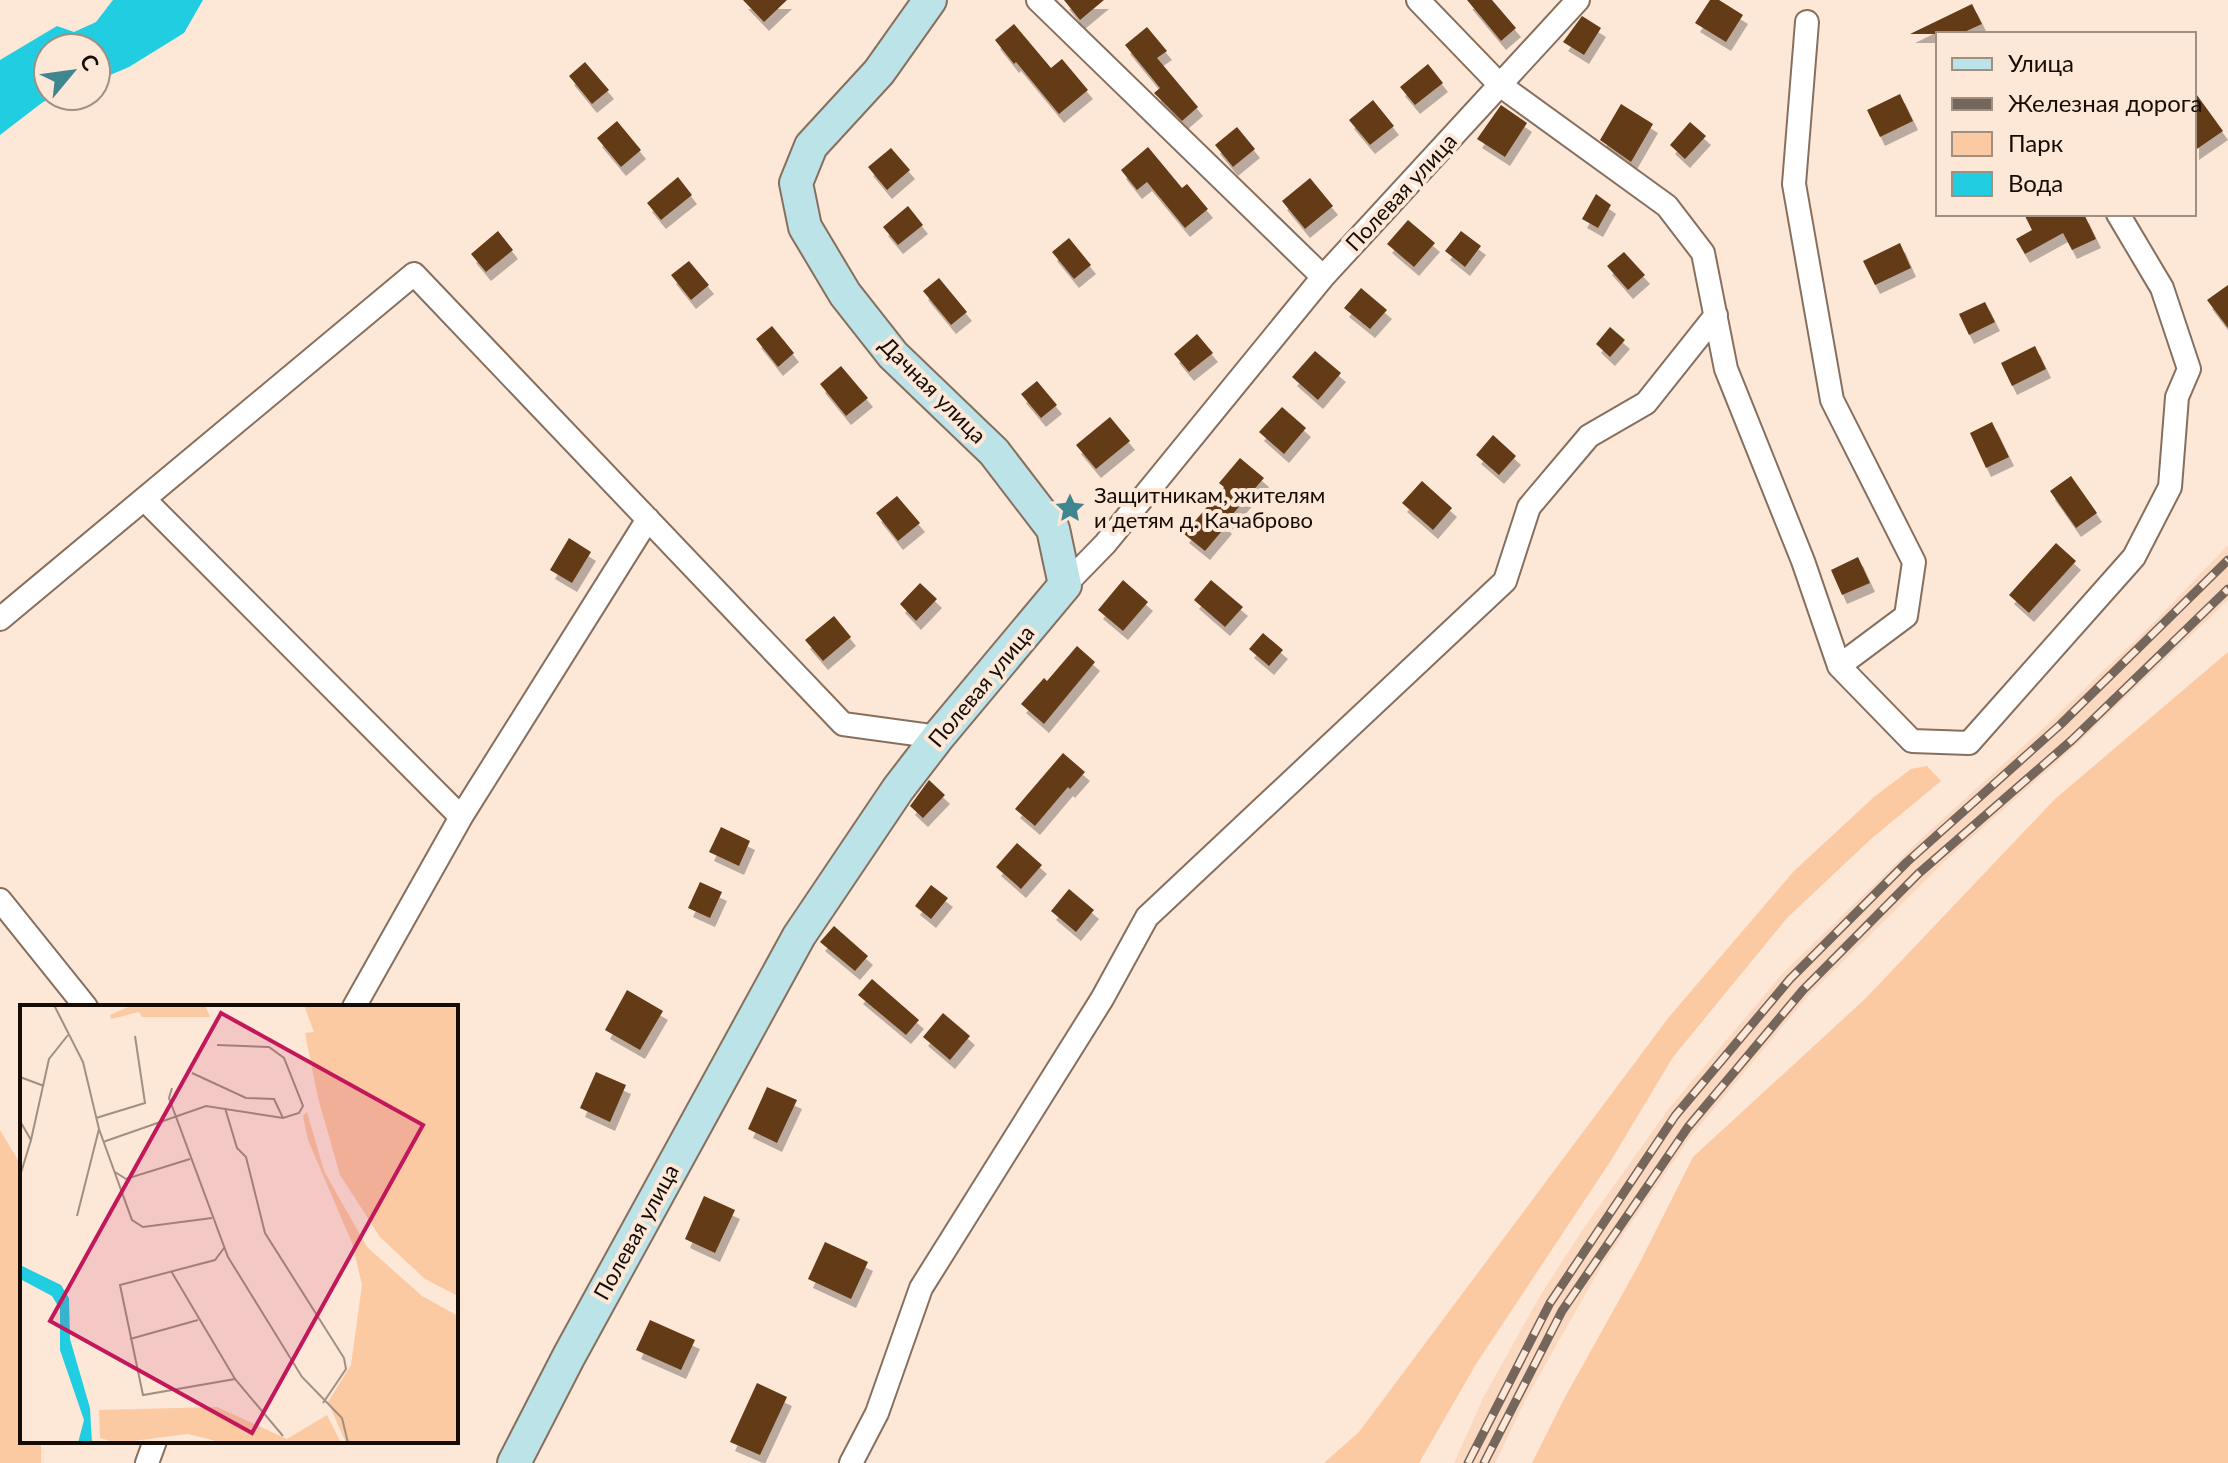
<svg xmlns="http://www.w3.org/2000/svg" width="2228" height="1463" font-family="Lato,sans-serif">
<style>
.built{fill:#fbd9c0}
.green{fill:#fbc9a2}
.water{fill:#21cde0}
.building{fill:#643b15;filter:url(#shadow)}
.lines{fill:none;stroke-linecap:round;stroke-linejoin:round}
.street-casing{stroke:#876f5d;stroke-width:26}
.secondary-casing{stroke:#876f5d;stroke-width:36}
.street{stroke:#fff;stroke-width:22}
.secondary{stroke:#bce3e8;stroke-width:32}
.rail-casing{stroke:#75665c;stroke-width:9}
.rail{stroke:#fde7d7;stroke-width:6;stroke-dasharray:18;stroke-linecap:butt}
.labels{text-anchor:middle;stroke-width:8;stroke-linejoin:round;paint-order:stroke}
.street-label{font-size:22px;fill:#150c06;stroke:#fde7d7}
.poi-label{font-size:22px;fill:#150c06;stroke:#fde7d7;text-anchor:start}
.inset-road{fill:none;stroke:#a08f83;stroke-width:2}
.view{fill:#c2185b;fill-opacity:0.15;stroke:#c2185b;stroke-width:4}
.inset-edge{fill:none;stroke:#150c06;stroke-width:4}
</style>
<defs>
<filter id="shadow"><feDropShadow dx="5" dy="9" stdDeviation="0" flood-color="#0004"/></filter>
</defs>
<rect width="100%" height="100%" fill="#fde7d7"/>
<path class="built" d="M 2228,545 L 2228,600 L 2071,750 L 1945,861 L 1808,996 L 1691,1136 L 1599,1270 L 1527,1397 L 1495,1463 L 1454,1463 L 1484,1396 L 1540,1296 L 1581,1232 L 1667,1111 L 1782,974 L 1923,837 L 2049,723 L 2153,623 Z"/>
<path class="green" d="M 2228,652 L 2228,1463 L 1532,1463 L 1564,1399 L 1637,1268 L 1693,1157 L 1865,999 L 2055,799 Z
M 1927,766 L 1941,781 L 1871,839 L 1787,918 L 1673,1057 L 1610,1162 L 1476,1364 L 1419,1463 L 1324,1463 L 1359,1432 L 1669,1017 L 1794,871 L 1874,797 L 1911,769 Z
M 0,1130 L 22,1167 L 22,1441 L 41,1441 L 41,1463 L 0,1463 Z"/>
<path class="water" d="M 113,0 L 203,0 L 184,33 L 129,67 L 96,81 L 96,48 L 48,48 L 48,96 L 58,96 L 43,102 L 0,135 L 0,60 L 57,26 L 74,32 L 96,22 Z"/>
<path class="building" d="M 743,0 L 787,0 L 764,22 Z
M 1064,0 L 1104,0 L 1080,20 Z
M 1467,0 L 1492,0 L 1516,28 L 1501,41 Z
M 1710,0 L 1719,0 L 1743,15 L 1726,42 L 1695,23 Z
M 1972,4 L 1982,24 L 1960,34 L 1910,34 Z
M 1582,16 L 1601,28 L 1584,55 L 1563,42 Z
M 1014,24 L 1051,68 L 1062,59 L 1088,90 L 1059,114 L 1016,62 L 1014,64 L 995,40 Z
M 1147,27 L 1167,51 L 1157,58 L 1198,107 L 1182,121 L 1154,93 L 1160,88 L 1125,45 Z
M 585,62 L 609,90 L 592,104 L 569,76 Z
M 1428,64 L 1443,83 L 1415,105 L 1400,87 Z
M 2194,91 L 2223,131 L 2194,151 Z
M 1900,94 L 1913,121 L 1880,137 L 1867,110 Z
M 1373,100 L 1394,126 L 1370,145 L 1349,120 Z
M 1621,104 L 1653,124 L 1631,162 L 1600,140 Z
M 1501,105 L 1527,123 L 1505,157 L 1477,139 Z
M 617,121 L 641,150 L 621,167 L 597,138 Z
M 1690,122 L 1706,136 L 1685,159 L 1670,145 Z
M 1237,127 L 1255,149 L 1233,167 L 1215,145 Z
M 1148,147 L 1182,188 L 1187,184 L 1208,209 L 1185,228 L 1147,182 L 1137,190 L 1121,170 Z
M 891,148 L 910,170 L 887,190 L 868,167 Z
M 678,177 L 692,195 L 661,220 L 647,203 Z
M 1310,178 L 1333,206 L 1305,229 L 1282,201 Z
M 1596,194 L 1611,205 L 1598,228 L 1582,219 Z
M 908,206 L 923,225 L 898,245 L 883,227 Z
M 2024,214 L 2084,214 L 2096,239 L 2072,250 L 2063,233 L 2025,254 L 2016,239 L 2032,230 Z
M 1408,220 L 1435,243 L 1414,267 L 1387,244 Z
M 498,231 L 513,250 L 486,272 L 471,254 Z
M 1461,231 L 1481,246 L 1465,267 L 1445,251 Z
M 1069,238 L 1091,265 L 1074,279 L 1052,252 Z
M 1900,243 L 1911,268 L 1875,285 L 1863,261 Z
M 1624,252 L 1645,275 L 1628,290 L 1607,266 Z
M 689,261 L 709,285 L 691,300 L 671,275 Z
M 939,278 L 967,312 L 951,325 L 923,291 Z
M 2228,285 L 2228,328 L 2207,300 Z
M 1361,288 L 1387,310 L 1370,329 L 1344,308 Z
M 1985,302 L 1995,322 L 1969,335 L 1959,314 Z
M 772,326 L 794,353 L 778,367 L 756,339 Z
M 1610,327 L 1625,340 L 1610,357 L 1596,344 Z
M 1197,334 L 1213,353 L 1189,372 L 1174,354 Z
M 2035,346 L 2046,369 L 2012,386 L 2001,363 Z
M 1315,351 L 1341,373 L 1318,400 L 1292,377 Z
M 841,366 L 868,398 L 846,416 L 820,384 Z
M 1037,381 L 1057,405 L 1041,418 L 1021,394 Z
M 1282,407 L 1306,428 L 1284,454 L 1259,432 Z
M 1110,417 L 1130,441 L 1096,469 L 1076,445 Z
M 1992,422 L 2009,457 L 1986,468 L 1970,433 Z
M 1493,435 L 1516,456 L 1499,475 L 1476,455 Z
M 1240,458 L 1264,478 L 1225,523 L 1227,525 L 1205,551 L 1184,534 L 1224,487 L 1219,483 Z
M 2071,476 L 2097,513 L 2076,528 L 2050,491 Z
M 1422,481 L 1452,508 L 1433,530 L 1402,503 Z
M 897,496 L 920,523 L 898,541 L 876,513 Z
M 569,538 L 591,552 L 572,583 L 550,570 Z
M 2056,543 L 2076,561 L 2029,613 L 2009,595 Z
M 1858,557 L 1870,583 L 1842,595 L 1831,570 Z
M 1123,580 L 1148,602 L 1123,631 L 1098,610 Z
M 1211,580 L 1243,607 L 1225,627 L 1194,600 Z
M 920,583 L 937,599 L 916,621 L 900,604 Z
M 834,616 L 851,637 L 823,661 L 805,640 Z
M 1263,633 L 1283,650 L 1269,666 L 1249,649 Z
M 1077,646 L 1095,662 L 1044,724 L 1021,704 L 1044,678 L 1047,681 Z
M 1063,753 L 1085,772 L 1070,789 L 1068,787 L 1035,826 L 1015,809 Z
M 929,780 L 945,795 L 923,818 L 910,806 Z
M 721,827 L 750,841 L 739,866 L 709,852 Z
M 1017,843 L 1042,865 L 1021,889 L 996,867 Z
M 700,882 L 722,892 L 710,918 L 688,908 Z
M 931,885 L 948,898 L 931,919 L 915,906 Z
M 1069,889 L 1094,910 L 1076,932 L 1051,911 Z
M 834,926 L 868,956 L 855,971 L 820,942 Z
M 872,979 L 919,1020 L 906,1035 L 858,995 Z
M 627,990 L 663,1011 L 640,1050 L 605,1030 Z
M 943,1013 L 970,1036 L 950,1060 L 923,1037 Z
M 596,1072 L 626,1085 L 610,1122 L 580,1108 Z
M 767,1087 L 797,1100 L 777,1143 L 748,1129 Z
M 704,1196 L 735,1210 L 715,1253 L 685,1239 Z
M 825,1242 L 868,1262 L 851,1299 L 808,1279 Z
M 650,1320 L 695,1340 L 681,1370 L 636,1350 Z
M 757,1383 L 787,1397 L 760,1455 L 730,1442 Z"/>
<g class="lines">
<g class="street-casing">
<path id="street" d="M 1038,0 L 1323,277
M 1418,0 L 1500,85 L 1667,206 L 1703,253 L 1726,369 L 1803,561 L 1839,666 L 1912,741 L 1969,743 L 2134,557 L 2170,487 L 2177,397 L 2189,369 L 2162,288 L 2118,214
M 1807,22 L 1794,184 L 1832,400 L 1914,562 L 1906,616 L 1839,666
M 145,500 L 461,817
M 1065,585 L 1105,544 L 1323,277 L 1578,0
M 0,619 L 414,274 L 843,724 L 938,737
M 0,900 L 86,1007
M 354,1007 L 461,817 L 648,519
M 147,1463 L 155,1441
M 851,1463 L 877,1413 L 921,1288 L 1102,999 L 1147,917 L 1505,581 L 1529,507 L 1589,436 L 1646,403 L 1716,315"/>
</g>
<g class="secondary-casing">
<path id="secondary" d="M 514,1463 L 569,1356 L 799,936 L 898,789 L 938,737 L 1065,585 L 1053,529 L 994,452 L 893,355 L 845,294 L 805,227 L 796,183 L 811,146 L 879,72 L 930,0"/>
</g>
<use href="#street" class="street"/>
<use href="#secondary" class="secondary"/>
<g class="rail-casing">
<path id="rail" d="M 1468,1463 L 1550,1303 L 1675,1116 L 1790,979 L 1907,862 L 2060,725 L 2228,560
M 1484,1463 L 1562,1311 L 1688,1127 L 1803,990 L 1918,874 L 2072,740 L 2228,589"/>
</g>
<use href="#rail" class="rail"/>
</g>
<defs>
<g id="sight-bare" transform="scale(2.4)"><path d="M0-6L1.8-2.2L6-1.7L2.9 1.2L3.7 5.4L0 3.3L-3.7 5.4L-2.9 1.2L-6-1.7L-1.8-2.2Z" fill="#408690" stroke="#fde7d7" stroke-width="2.5" paint-order="stroke"/></g>
</defs>
<g fill-rule="evenodd">
<use href="#sight-bare" x="1070" y="508"/>
</g>
<g class="labels">
<g class="street-label">
<text transform="translate(1401 192) rotate(-47)" y="8">Полевая улица</text>
<text transform="translate(933 390) rotate(45)" y="8">Дачная улица</text>
<text transform="translate(981 686) rotate(-50)" y="8">Полевая улица</text>
<text transform="translate(636 1232) rotate(-61)" y="8">Полевая улица</text>
</g>
<g class="poi-label">
<text x="1094" y="503">Защитникам, жителям<tspan x="1094" dy="25">и детям д. Качаброво</tspan></text>
</g>
</g>
<g transform="translate(20 1005)">
<rect width="438" height="438" fill="#fde7d7"/>
<path d="M 113,0 L 185,0 L 190,12 L 122,12 L 119,7 L 91,14 L 90,10 ZM 284,0 L 438,0 L 438,291 L 405,274 L 360,232 L 320,170 L 298,93 L 285,28 L 294,27 ZM 287,107 L 304,166 L 347,242 L 402,291 L 438,311 L 438,438 L 326,438 L 308,397 L 331,360 L 342,280 L 332,238 L 288,135 L 283,111 ZM 197,402 L 267,434 L 307,410 L 321,438 L 204,438 L 168,429 L 97,438 L 80,433 L 79,405 Z" fill="#fbc9a2"/>
<path d="M 0,260 L 41,280 L 49,293 L 50,334 L 70,403 L 72,438 L 58,438 L 64,415 L 40,345 L 40,304 L 32,291 L 0,274 Z" fill="#21cde0"/>
<path class="inset-road" d="M 34,0 L 63,57 L 79,124 L 112,215 L 123,222 L 192,213M 172,68 L 226,93 L 254,94 L 263,113M 0,72 L 24,81M 152,83 L 149,93 L 208,252 L 282,372 L 322,413 L 328,438M 205,103 L 217,143 L 226,152 L 245,228 L 324,353 L 326,364 L 303,398M 76,113 L 125,98 L 115,31M 0,116 L 11,135 L 29,54 L 48,30M 83,137 L 186,101 L 263,113 L 279,108 L 283,101 L 264,53 L 249,42 L 197,40M 95,167 L 106,174 L 170,154M 0,171 L 11,135M 57,211 L 79,124M 204,243 L 195,255 L 100,280 L 123,390 L 215,374M 151,266 L 215,374 L 263,431M 110,334 L 178,315"/>
<path class="view" d="M 201,8 L 403,120 L 232,428 L 30,316 Z"/>
<rect width="438" height="438" class="inset-edge"/>
</g>
<rect x="1936" y="32" width="260" height="184" fill="#fde7d7" stroke="#a08f83" stroke-width="2"/>
<rect x="1952" y="58" width="40" height="12" fill="#bce3e8" stroke="#a08f83" stroke-width="2"/>
<text x="2008" y="72" font-size="24" fill="#150c06">Улица</text>
<rect x="1952" y="98" width="40" height="12" fill="#75665c" stroke="#a08f83" stroke-width="2"/>
<text x="2008" y="112" font-size="24" fill="#150c06">Железная дорога</text>
<rect x="1952" y="132" width="40" height="24" fill="#fbc9a2" stroke="#a08f83" stroke-width="2"/>
<text x="2008" y="152" font-size="24" fill="#150c06">Парк</text>
<rect x="1952" y="172" width="40" height="24" fill="#21cde0" stroke="#a08f83" stroke-width="2"/>
<text x="2008" y="192" font-size="24" fill="#150c06">Вода</text>
<g transform="translate(72 72) rotate(61)"><circle r="38" fill="#fde7d7" stroke="#a08f83" stroke-width="2"/>
<path d="M0-6L14 30L0 20L-14 30Z" fill="#408690"/>
<text y="-12" font-size="22" font-weight="bold" text-anchor="middle" fill="#150c06">С</text>
</g>
</svg>
